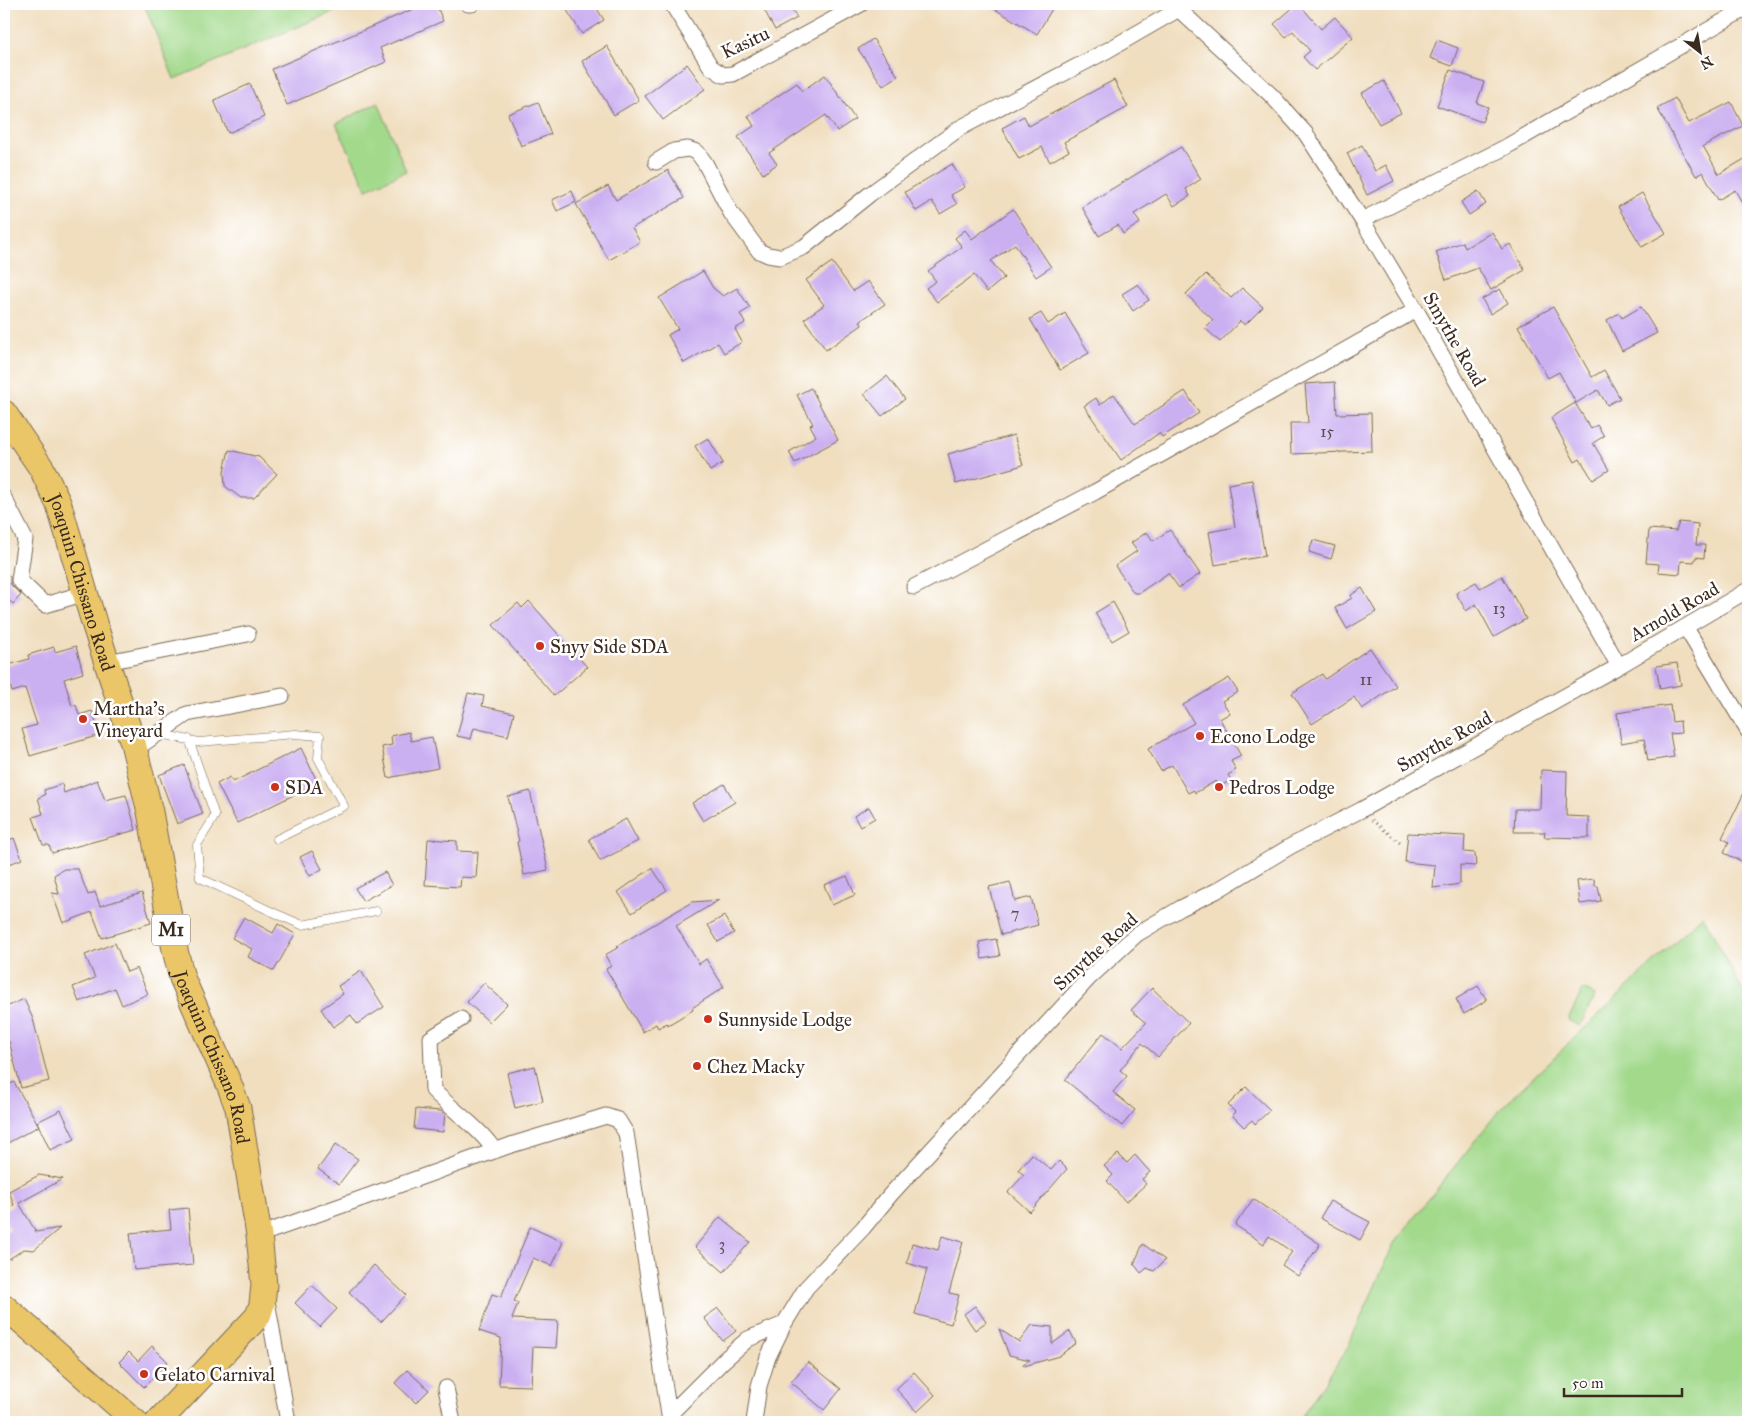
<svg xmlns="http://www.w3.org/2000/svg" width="1752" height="1426" font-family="'IM FELL Great Primer',serif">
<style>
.green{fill:#a2d98b;stroke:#6e8254}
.building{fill:#caaff1}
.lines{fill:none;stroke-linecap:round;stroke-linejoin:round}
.service-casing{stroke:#7a6956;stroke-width:9}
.minor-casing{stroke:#7a6956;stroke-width:17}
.primary-casing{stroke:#7a6956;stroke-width:26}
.trunk-casing{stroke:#7a6956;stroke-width:27}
.path{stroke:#7a6956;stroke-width:3;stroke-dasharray:1 4;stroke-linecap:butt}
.service{stroke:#fff;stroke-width:8}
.minor{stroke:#fff;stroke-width:15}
.primary{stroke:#eac669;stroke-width:24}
.trunk{stroke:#eac669;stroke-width:25}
.poi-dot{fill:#c8321e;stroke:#fff;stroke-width:2}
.labels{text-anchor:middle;stroke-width:5;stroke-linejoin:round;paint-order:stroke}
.number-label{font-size:16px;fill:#5f4b53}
.shield{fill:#fff;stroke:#766a62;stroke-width:1}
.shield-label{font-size:18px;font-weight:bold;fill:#3b2a1e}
.street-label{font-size:19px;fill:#3b2a1e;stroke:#fff}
.poi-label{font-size:19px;fill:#3b2a1e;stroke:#fff;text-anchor:start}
</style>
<rect width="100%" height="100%" fill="#fff"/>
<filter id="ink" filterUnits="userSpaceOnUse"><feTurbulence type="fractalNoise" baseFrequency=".02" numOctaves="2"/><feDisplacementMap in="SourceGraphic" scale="10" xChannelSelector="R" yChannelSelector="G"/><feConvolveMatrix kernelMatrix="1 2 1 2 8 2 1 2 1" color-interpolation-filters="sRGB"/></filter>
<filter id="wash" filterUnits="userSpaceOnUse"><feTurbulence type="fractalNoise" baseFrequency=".0096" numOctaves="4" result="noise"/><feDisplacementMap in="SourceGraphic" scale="20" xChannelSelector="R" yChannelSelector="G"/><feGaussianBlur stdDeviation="1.12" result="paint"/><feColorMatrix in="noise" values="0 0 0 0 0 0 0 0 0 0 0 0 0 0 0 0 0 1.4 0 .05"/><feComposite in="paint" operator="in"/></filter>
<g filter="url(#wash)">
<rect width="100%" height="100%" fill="#f0debf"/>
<path class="green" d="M 144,4 L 352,4 L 174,79 Z
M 378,102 L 406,171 L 367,189 L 336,124 Z
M 1703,915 L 1748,1001 L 1748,1422 L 1298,1422 L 1347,1349 L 1394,1243 L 1501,1108 Z
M 1583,989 L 1595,995 L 1580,1026 L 1568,1020 Z"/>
<g id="blocks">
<path class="building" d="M 425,4 L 436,4 L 443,21 L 380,48 L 386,62 L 287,105 L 272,69 Z
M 563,4 L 594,4 L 604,20 L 582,34 Z
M 761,4 L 789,4 L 797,18 L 775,30 Z
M 986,4 L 1055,4 L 1037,34 Z
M 1297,4 L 1299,4 L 1321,29 L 1335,17 L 1353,37 L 1315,70 L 1303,57 L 1310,51 L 1293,31 L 1286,37 L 1274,24 Z
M 873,39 L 898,76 L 883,86 L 858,49 Z
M 1437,40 L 1458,48 L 1452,66 L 1430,58 Z
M 607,46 L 639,100 L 614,115 L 582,61 Z
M 687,64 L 705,89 L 663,120 L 645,96 Z
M 1450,70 L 1484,82 L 1477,103 L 1488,107 L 1482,122 L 1437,106 Z
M 825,75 L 855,119 L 837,131 L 826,115 L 769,153 L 777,164 L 763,174 L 738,137 L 754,126 L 748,116 L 797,83 L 802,91 Z
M 1114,80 L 1128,107 L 1064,142 L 1069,151 L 1050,162 L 1042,147 L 1019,159 L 1002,128 L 1024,116 L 1029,126 Z
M 1384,81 L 1401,113 L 1379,124 L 1362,93 Z
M 250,84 L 264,117 L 228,133 L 214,100 Z
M 1675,98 L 1689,123 L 1731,102 L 1743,126 L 1703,146 L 1719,174 L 1748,157 L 1748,213 L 1735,190 L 1718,200 L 1703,172 L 1696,176 L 1657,108 Z
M 538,102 L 551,134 L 521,146 L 508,114 Z
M 1362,145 L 1375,171 L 1386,165 L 1394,181 L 1367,195 L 1347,153 Z
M 1181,147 L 1201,179 L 1186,189 L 1190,196 L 1174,206 L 1166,194 L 1134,214 L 1140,223 L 1123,234 L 1118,225 L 1099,236 L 1082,207 Z
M 952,164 L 965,187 L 951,195 L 957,204 L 940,214 L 932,201 L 916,211 L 905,192 Z
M 668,170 L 684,198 L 632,228 L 640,242 L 609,260 L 576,204 L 608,186 L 616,200 Z
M 572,191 L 576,202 L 557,211 L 552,200 Z
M 1478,191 L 1486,204 L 1469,215 L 1461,202 Z
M 1642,193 L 1666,233 L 1642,247 L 1618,207 Z
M 1013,209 L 1051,267 L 1036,277 L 1015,244 L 991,261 L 1004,278 L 987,292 L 974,275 L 937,302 L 926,288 L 936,281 L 928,271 L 962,247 L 955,238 L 965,230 L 972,239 Z
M 1492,232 L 1502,249 L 1510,244 L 1525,270 L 1491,290 L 1478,268 L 1446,280 L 1436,252 L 1463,242 L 1465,248 Z
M 832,262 L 853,291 L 868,281 L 885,304 L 860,321 L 862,325 L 826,350 L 804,319 L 824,305 L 806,280 Z
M 703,271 L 713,288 L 723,296 L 737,288 L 750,308 L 740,314 L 745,323 L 735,329 L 742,342 L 724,353 L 718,343 L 684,363 L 668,335 L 678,329 L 659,298 Z
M 1206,274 L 1231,298 L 1242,288 L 1263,307 L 1245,325 L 1240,321 L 1220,342 L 1205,328 L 1213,320 L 1186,294 Z
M 1138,284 L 1149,300 L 1133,311 L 1122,294 Z
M 1500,289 L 1508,303 L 1490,314 L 1482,299 Z
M 1553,307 L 1592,377 L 1604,370 L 1620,398 L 1607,405 L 1598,390 L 1576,403 L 1559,372 L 1548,378 L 1518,326 Z
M 1641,307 L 1657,333 L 1622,351 L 1607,320 L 1619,313 L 1622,318 Z
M 1041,313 L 1048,324 L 1065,313 L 1089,353 L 1060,370 L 1030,319 Z
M 887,376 L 905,399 L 882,416 L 864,394 Z
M 1335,382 L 1337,414 L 1371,413 L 1372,451 L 1291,454 L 1290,423 L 1308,423 L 1305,384 Z
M 811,388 L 838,440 L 795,463 L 789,452 L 816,436 L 810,425 L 813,424 L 797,395 Z
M 1185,391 L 1199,413 L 1162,437 L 1159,433 L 1121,460 L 1084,406 L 1096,398 L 1100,405 L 1114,394 L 1135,424 Z
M 1575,403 L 1591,429 L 1597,425 L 1604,436 L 1593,443 L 1609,470 L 1593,480 L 1580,459 L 1575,462 L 1551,418 Z
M 1014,435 L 1023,465 L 956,484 L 948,454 Z
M 708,438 L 723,463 L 710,471 L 695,446 Z
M 229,450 L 259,457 L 277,474 L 254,498 L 241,498 L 225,486 L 224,471 Z
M 1252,480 L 1265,556 L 1215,565 L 1209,532 L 1235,527 L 1228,484 Z
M 1679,522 L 1698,524 L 1696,545 L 1705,545 L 1704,558 L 1696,557 L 1694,562 L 1681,561 L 1680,574 L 1658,572 L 1659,564 L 1646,563 L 1649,529 L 1676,531 Z
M 1170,530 L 1200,574 L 1179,588 L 1168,573 L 1139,593 L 1134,593 L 1115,566 L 1137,551 L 1131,543 L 1147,532 L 1153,541 Z
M 1313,540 L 1335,546 L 1331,559 L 1309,552 Z
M 4,571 L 10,577 L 10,583 L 12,586 L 21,595 L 13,604 L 4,596 Z
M 1502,576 L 1526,619 L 1494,637 L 1476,604 L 1466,611 L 1456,593 L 1476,582 L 1480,588 Z
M 1362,588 L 1376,612 L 1347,629 L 1335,608 L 1352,598 L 1351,595 Z
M 529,601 L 587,667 L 554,696 L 493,625 L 518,603 L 522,608 Z
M 1113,602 L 1129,631 L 1112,641 L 1095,613 Z
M 76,646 L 83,673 L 64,679 L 72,706 L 76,705 L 79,715 L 92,711 L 100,735 L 30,756 L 22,729 L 37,725 L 25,688 L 12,692 L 5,666 L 29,659 L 28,655 L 54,647 L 55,652 Z
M 1370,648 L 1396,686 L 1362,709 L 1354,697 L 1312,724 L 1292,693 L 1322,674 L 1325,679 Z
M 1677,663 L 1681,685 L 1660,689 L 1656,666 Z
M 1229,678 L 1238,692 L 1222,701 L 1230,713 L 1220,719 L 1241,756 L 1231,761 L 1236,770 L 1228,775 L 1231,780 L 1219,787 L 1216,781 L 1195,793 L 1194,790 L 1188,793 L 1172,765 L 1161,771 L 1148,749 L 1194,723 L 1183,705 Z
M 468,693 L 484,696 L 482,706 L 514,713 L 508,736 L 474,728 L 471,739 L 457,736 Z
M 1670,705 L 1672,722 L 1680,721 L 1681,733 L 1670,734 L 1674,757 L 1648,761 L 1644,739 L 1621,743 L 1617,713 Z
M 409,732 L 411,741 L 432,737 L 438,768 L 388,778 L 382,747 L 392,745 L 391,736 Z
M 301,748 L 318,783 L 237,823 L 217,784 L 230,777 L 233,782 Z
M 184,765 L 203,814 L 177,824 L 159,775 Z
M 1541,770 L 1567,771 L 1566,816 L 1589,817 L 1589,838 L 1544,837 L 1545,832 L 1514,832 L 1515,809 L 1540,809 Z
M 97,780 L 105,800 L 126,795 L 136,830 L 52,853 L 49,845 L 43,845 L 33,817 L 43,814 L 38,798 L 45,795 L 44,790 L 62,784 L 64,793 Z
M 724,784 L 735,802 L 703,821 L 692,803 Z
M 1748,785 L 1748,864 L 1724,853 L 1729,842 L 1722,838 Z
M 530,791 L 548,870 L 524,875 L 517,842 L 519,841 L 508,797 Z
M 869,807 L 875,818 L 860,827 L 854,816 Z
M 626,819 L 638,841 L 600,861 L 589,839 Z
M 1408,833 L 1465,836 L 1464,852 L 1475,853 L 1476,866 L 1460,865 L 1460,884 L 1433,888 L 1435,865 L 1405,862 Z
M 14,838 L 22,859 L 4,866 L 4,842 Z
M 428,839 L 457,841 L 457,851 L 478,852 L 476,878 L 461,877 L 460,887 L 425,885 Z
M 312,851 L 322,869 L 310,876 L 300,857 Z
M 652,868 L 667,890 L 632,913 L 618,892 Z
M 64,869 L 78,869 L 88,895 L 95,892 L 100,906 L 142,893 L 151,923 L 102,938 L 92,912 L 63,923 L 52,893 L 59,894 L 54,875 Z
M 385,872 L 392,885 L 363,901 L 355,888 Z
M 847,876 L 855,895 L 832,905 L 824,885 Z
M 1594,879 L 1595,886 L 1598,886 L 1601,901 L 1580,904 L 1577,881 Z
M 1010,882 L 1015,901 L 1031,897 L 1038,925 L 1001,935 L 989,887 Z
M 719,900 L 676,926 L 699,964 L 706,959 L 724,987 L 692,1008 L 693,1010 L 668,1025 L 667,1023 L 658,1028 L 656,1024 L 643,1032 L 606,969 L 611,966 L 605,955 L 619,947 L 617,946 L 692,902 Z
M 724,916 L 734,933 L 718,942 L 708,925 Z
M 244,917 L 273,933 L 278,924 L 295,934 L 274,971 L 248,957 L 252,949 L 232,938 Z
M 996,939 L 1000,956 L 982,959 L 979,942 Z
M 115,943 L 127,972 L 137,968 L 148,994 L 122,1005 L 115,988 L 79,1002 L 73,987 L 95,978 L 85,955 Z
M 361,971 L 384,1007 L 357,1024 L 351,1015 L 333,1027 L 321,1009 L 343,994 L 338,986 Z
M 484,983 L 507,1004 L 489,1022 L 467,1002 Z
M 1478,986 L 1487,1000 L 1464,1014 L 1456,999 Z
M 1152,988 L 1189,1023 L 1158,1057 L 1142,1043 L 1120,1070 L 1127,1076 L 1113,1092 L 1135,1110 L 1122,1126 L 1065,1080 L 1103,1033 L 1122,1048 L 1146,1023 L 1131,1010 Z
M 24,999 L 33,1019 L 49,1081 L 21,1088 L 9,1041 L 4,1043 L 4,1008 Z
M 535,1066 L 543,1101 L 515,1108 L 507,1073 Z
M 14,1082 L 39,1126 L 4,1145 L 4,1088 Z
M 1246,1087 L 1270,1110 L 1255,1124 L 1252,1120 L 1244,1127 L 1232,1115 L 1235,1112 L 1228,1105 Z
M 416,1109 L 441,1111 L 445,1114 L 443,1132 L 414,1129 Z
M 61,1110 L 75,1139 L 50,1150 L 37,1122 Z
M 336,1144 L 358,1159 L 339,1184 L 318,1169 Z
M 1032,1154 L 1051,1170 L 1059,1161 L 1067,1169 L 1030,1212 L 1008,1192 L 1024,1175 L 1018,1170 Z
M 1118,1154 L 1127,1163 L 1135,1155 L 1150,1172 L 1142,1179 L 1146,1184 L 1126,1202 L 1107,1181 L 1113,1175 L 1104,1166 Z
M 39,1175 L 63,1179 L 19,1203 L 36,1232 L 60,1228 L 34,1250 L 24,1249 L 9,1259 L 4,1251 L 4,1233 L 10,1229 L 4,1218 L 4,1212 L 14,1205 L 9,1191 Z
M 1253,1199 L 1320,1244 L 1298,1276 L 1282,1265 L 1292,1252 L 1269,1236 L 1264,1244 L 1235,1225 Z
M 1330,1201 L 1370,1222 L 1360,1240 L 1320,1218 Z
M 188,1208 L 193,1265 L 134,1270 L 130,1233 L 171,1229 L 169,1210 Z
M 720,1217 L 750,1242 L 724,1272 L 695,1247 Z
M 530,1227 L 563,1242 L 552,1266 L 533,1258 L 514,1301 L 518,1303 L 512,1319 L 558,1321 L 556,1348 L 533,1347 L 531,1386 L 499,1385 L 501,1338 L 479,1331 L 492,1294 L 501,1297 Z
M 942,1236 L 963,1242 L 949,1293 L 959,1295 L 951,1324 L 915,1314 L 927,1269 L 907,1263 L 912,1243 L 938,1250 Z
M 1143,1244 L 1165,1260 L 1154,1271 L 1147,1268 L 1141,1273 L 1134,1264 Z
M 374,1265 L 406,1295 L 381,1322 L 349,1292 Z
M 312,1285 L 337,1309 L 320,1327 L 295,1303 Z
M 975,1306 L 986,1322 L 975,1330 L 964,1314 Z
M 718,1308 L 736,1331 L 723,1341 L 704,1318 Z
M 1032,1325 L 1052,1327 L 1052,1344 L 1070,1331 L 1076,1343 L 1059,1356 L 1024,1366 L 1023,1364 L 1030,1360 L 1009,1355 L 999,1329 L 1019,1342 Z
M 152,1346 L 168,1362 L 144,1387 L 119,1362 L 129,1352 L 138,1361 Z
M 808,1362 L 841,1389 L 824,1410 L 791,1382 Z
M 407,1370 L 429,1390 L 416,1403 L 395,1383 Z
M 914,1372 L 935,1395 L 917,1412 L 896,1389 Z"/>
</g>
</g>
<g filter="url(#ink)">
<use href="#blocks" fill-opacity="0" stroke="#7a6956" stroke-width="1"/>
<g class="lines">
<g class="service-casing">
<path id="service" d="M 160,734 L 199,742 L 295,734 L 320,736 L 318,758 L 344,806 L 277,839
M 189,739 L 215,816 L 197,845 L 200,878 L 279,915 L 302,925 L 376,911"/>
</g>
<g class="minor-casing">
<path id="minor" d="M 468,4 L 472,4
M 672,4 L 711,67 L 723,75 L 733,74 L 861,4
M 1173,4 L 1272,96 L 1306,134 L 1362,220 L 1416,310 L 1619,666
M 656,162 L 674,151 L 688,149 L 697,152 L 705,163 L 731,213 L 759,251 L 768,255 L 780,257 L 804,247 L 870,194 L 960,128 L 1108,50 L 1179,9
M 1362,220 L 1504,148 L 1748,7
M 4,498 L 25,539 L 19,580 L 45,605 L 85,593
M 914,587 L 1095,492 L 1416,310
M 1686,628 L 1748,731
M 107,662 L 248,634
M 134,750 L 187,714 L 282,696
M 461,1019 L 431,1038 L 433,1090 C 453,1111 479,1127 495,1151
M 259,1235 L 511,1145 L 606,1116 L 618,1120 L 626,1133 L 669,1415 L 673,1422
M 267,1301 L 288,1422
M 446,1388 L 453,1422
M 669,1415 L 724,1360 L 748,1339 L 784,1324
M 754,1422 L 759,1386 L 768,1357 L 784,1324 L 806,1288 L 863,1228 L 891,1194 L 1089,978 L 1137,934 L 1181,908 L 1216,891 L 1291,846 L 1361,810 L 1619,666 L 1748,590"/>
</g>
<g class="primary-casing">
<path id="primary" d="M 4,1306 L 136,1422"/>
</g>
<g class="trunk-casing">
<g id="trunk">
<path id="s1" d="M 4,413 L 42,469 L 59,505 L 95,626 L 133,743 L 150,812 L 175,950 L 182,978 L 229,1084 L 238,1108 L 259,1235 L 264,1285 L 262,1304 L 258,1316 L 158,1422"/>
</g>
</g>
<path class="path" d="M 1372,820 L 1400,843"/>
<use href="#service" class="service"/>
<use href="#minor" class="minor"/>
<use href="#primary" class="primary"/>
<use href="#trunk" class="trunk"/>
</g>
</g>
<g class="poi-dot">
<circle cx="540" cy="646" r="5"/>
<circle cx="83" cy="719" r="5"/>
<circle cx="1200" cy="736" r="5"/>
<circle cx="275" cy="787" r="5"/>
<circle cx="1219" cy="787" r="5"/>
<circle cx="708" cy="1019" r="5"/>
<circle cx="697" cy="1066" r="5"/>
<circle cx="144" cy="1374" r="5"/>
</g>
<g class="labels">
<g class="number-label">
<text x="1327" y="437">15</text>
<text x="1499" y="614">13</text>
<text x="1366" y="685">11</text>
<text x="1015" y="919">7</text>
<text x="722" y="1250">3</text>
</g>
<rect class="shield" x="152" y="914.5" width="38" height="31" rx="4"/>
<g class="shield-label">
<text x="171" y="936">M1</text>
</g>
<g class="street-label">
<text transform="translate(745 42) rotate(-25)" y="7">Kasitu</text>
<text transform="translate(1455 339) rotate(60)" y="7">Smythe Road</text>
<text dy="7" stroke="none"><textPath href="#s1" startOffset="188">Joaquim Chissano Road</textPath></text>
<text transform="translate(1674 611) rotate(-30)" y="7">Arnold Road</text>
<text transform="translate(1444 741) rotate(-29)" y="7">Smythe Road</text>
<text transform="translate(1095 951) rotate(-42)" y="7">Smythe Road</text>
<text dy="7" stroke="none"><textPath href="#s1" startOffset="682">Joaquim Chissano Road</textPath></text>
</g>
<g class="poi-label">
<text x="550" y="653">Snyy Side SDA</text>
<text x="93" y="715">Martha's<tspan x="93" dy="22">Vineyard</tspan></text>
<text x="1210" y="743">Econo Lodge</text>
<text x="285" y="794">SDA</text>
<text x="1229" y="794">Pedros Lodge</text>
<text x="718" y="1026">Sunnyside Lodge</text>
<text x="707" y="1073">Chez Macky</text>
<text x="154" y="1381">Gelato Carnival</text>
</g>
</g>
<rect width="1752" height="1426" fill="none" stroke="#fff" stroke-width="20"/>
<g transform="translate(1700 52) rotate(149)" stroke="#ffffff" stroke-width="4" paint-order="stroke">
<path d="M0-4L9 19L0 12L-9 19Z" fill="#3b2a1e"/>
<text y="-8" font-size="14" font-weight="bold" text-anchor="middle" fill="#3b2a1e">N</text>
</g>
<path d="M1564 1388v8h118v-8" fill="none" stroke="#3b2a1e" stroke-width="2.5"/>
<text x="1572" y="1388" font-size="15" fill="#3b2a1e" stroke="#ffffff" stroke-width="4" paint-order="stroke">50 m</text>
</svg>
